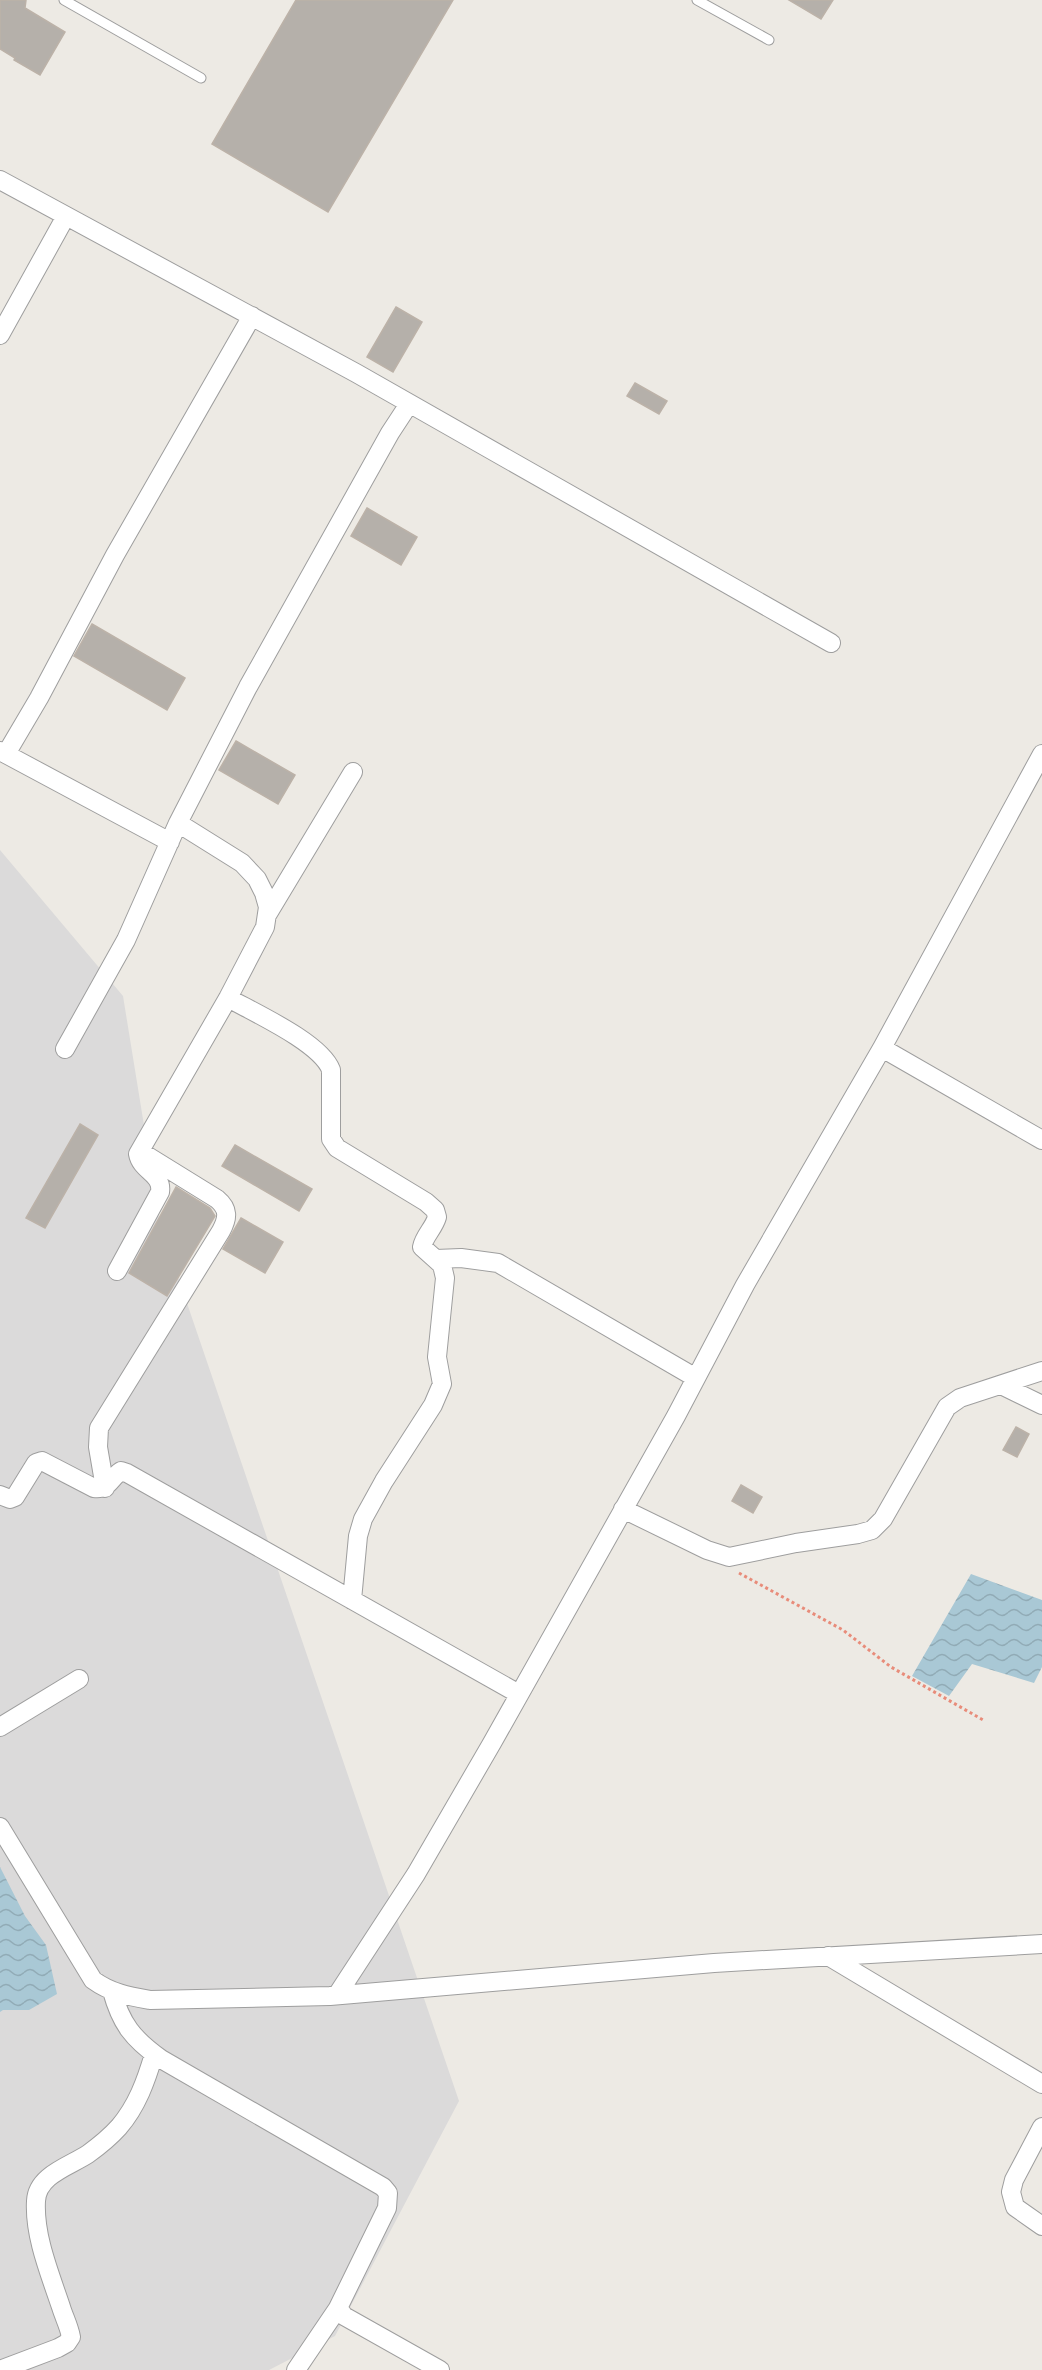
<svg xmlns="http://www.w3.org/2000/svg" width="1042" height="2370" font-family="'Exo 2',sans-serif">
<style>
.residential{fill:#dbdada}
.water{fill:url(#water-waves)}
.building{fill:#b5b0aa;stroke:#bcb2a8;stroke-width:1.5}
.lines{fill:none;stroke-linecap:round;stroke-linejoin:round}
.service-casing{stroke:#9e9e9e;stroke-width:11}
.minor-casing{stroke:#9e9e9e;stroke-width:20}
.path{stroke:#e88c7a;stroke-width:3;stroke-dasharray:3 3;stroke-linecap:butt}
.service{stroke:#fff;stroke-width:9}
.minor{stroke:#fff;stroke-width:18}
</style>
<defs>
<pattern id="water-waves" width="16" height="10" patternUnits="userSpaceOnUse" patternTransform="scale(1.5)"><rect width="16" height="10" fill="#a9c8d5"/><path d="M0 5q4-4 8 0t8 0" fill="none" stroke="#91abb6"/></pattern>
</defs>
<rect width="100%" height="100%" fill="#edeae4"/>
<path class="residential" d="M 0,850 L 123,996 L 160,1224 L 459,2101 L 335,2336 L 269,2370 L 0,2370 Z"/>
<path class="water" d="M 971,1574 L 1042,1600 L 1042,1667 L 1034,1683 L 972,1664 L 949,1696 L 912,1676 Z
M 0,1867 L 25,1916 L 46,1945 L 57,1994 L 29,2010 L 3,2010 L 0,2012 Z"/>
<path class="building" d="M 0,0 L 26,0 L 25,8 L 65,32 L 40,75 L 14,60 L 15,58 L 0,49 Z
M 296,0 L 453,0 L 328,212 L 212,144 Z
M 789,0 L 833,0 L 821,19 Z
M 396,307 L 422,322 L 393,372 L 367,357 Z
M 635,383 L 667,401 L 659,414 L 627,396 Z
M 367,508 L 417,537 L 401,565 L 351,536 Z
M 92,624 L 185,678 L 167,710 L 74,656 Z
M 236,741 L 295,775 L 278,804 L 219,770 Z
M 80,1124 L 98,1135 L 45,1228 L 26,1218 Z
M 235,1145 L 312,1189 L 299,1211 L 222,1166 Z
M 176,1187 L 210,1208 L 215,1216 L 167,1296 L 129,1273 Z
M 241,1218 L 283,1242 L 265,1273 L 223,1249 Z
M 1016,1427 L 1029,1434 L 1017,1457 L 1003,1450 Z
M 741,1485 L 762,1497 L 753,1513 L 732,1501 Z"/>
<g class="lines">
<g class="service-casing">
<path id="service" d="M 64,0 L 201,78
M 697,0 L 769,40"/>
</g>
<g class="minor-casing">
<path id="minor" d="M 0,180 L 356,373 L 831,643
M 0,335 L 66,216
M 0,751 L 170,842
M 6,754 L 39,698 L 115,555 L 252,316
M 267,915 L 353,772
M 228,998 C 255,1013 321,1043 331,1070 L 331,1139 L 337,1148 L 426,1202 L 435,1210 L 437,1217 C 434,1228 424,1236 422,1247 L 442,1265 L 445,1278 L 437,1357 L 442,1384 L 433,1405 L 384,1481 L 363,1519 L 358,1536 L 352,1600
M 882,1048 L 1042,1140
M 65,1049 L 126,940 L 178,823 L 248,687 L 390,433 L 409,404
M 436,1259 L 461,1258 L 498,1263 L 696,1378
M 117,1271 L 160,1192 C 163,1174 141,1171 138,1154 L 228,998 L 265,927 L 268,907 L 264,893 L 257,879 L 242,863 L 178,823
M 1001,1385 L 1042,1405
M 105,1488 L 98,1447 L 99,1428 L 221,1231 C 228,1218 229,1209 217,1199 L 141,1152
M 0,1495 L 10,1499 L 15,1497 L 36,1463 L 42,1461 L 94,1488 C 109,1490 110,1478 121,1471 L 127,1473 L 519,1694
M 623,1509 L 707,1550 L 729,1557 L 796,1543 L 858,1534 L 872,1530 L 883,1519 L 947,1407 L 960,1398 L 1042,1371
M 0,1727 L 79,1679
M 0,1827 L 93,1980 C 111,1993 128,1996 150,2000 L 330,1996 L 714,1963 L 1042,1944
M 828,1956 L 1042,2084
M 112,1991 C 121,2024 133,2039 161,2059 L 383,2187 L 388,2193 L 387,2208 L 338,2308 L 344,2316 L 440,2370
M 337,1995 L 416,1874 L 492,1743 L 676,1416 L 745,1285 L 882,1048 L 1042,754
M 1042,2127 L 1014,2180 L 1011,2192 L 1015,2207 L 1042,2226
M 0,2370 L 58,2348 L 67,2343 L 71,2337 C 69,2326 64,2317 61,2307 C 50,2274 34,2236 36,2201 C 37,2175 70,2166 88,2154 C 99,2146 110,2137 119,2127 C 137,2106 146,2081 154,2054
M 296,2370 L 338,2308"/>
</g>
<path class="path" d="M 739,1573 L 843,1630 L 891,1667 L 983,1720"/>
<use href="#service" class="service"/>
<use href="#minor" class="minor"/>
</g>
</svg>
